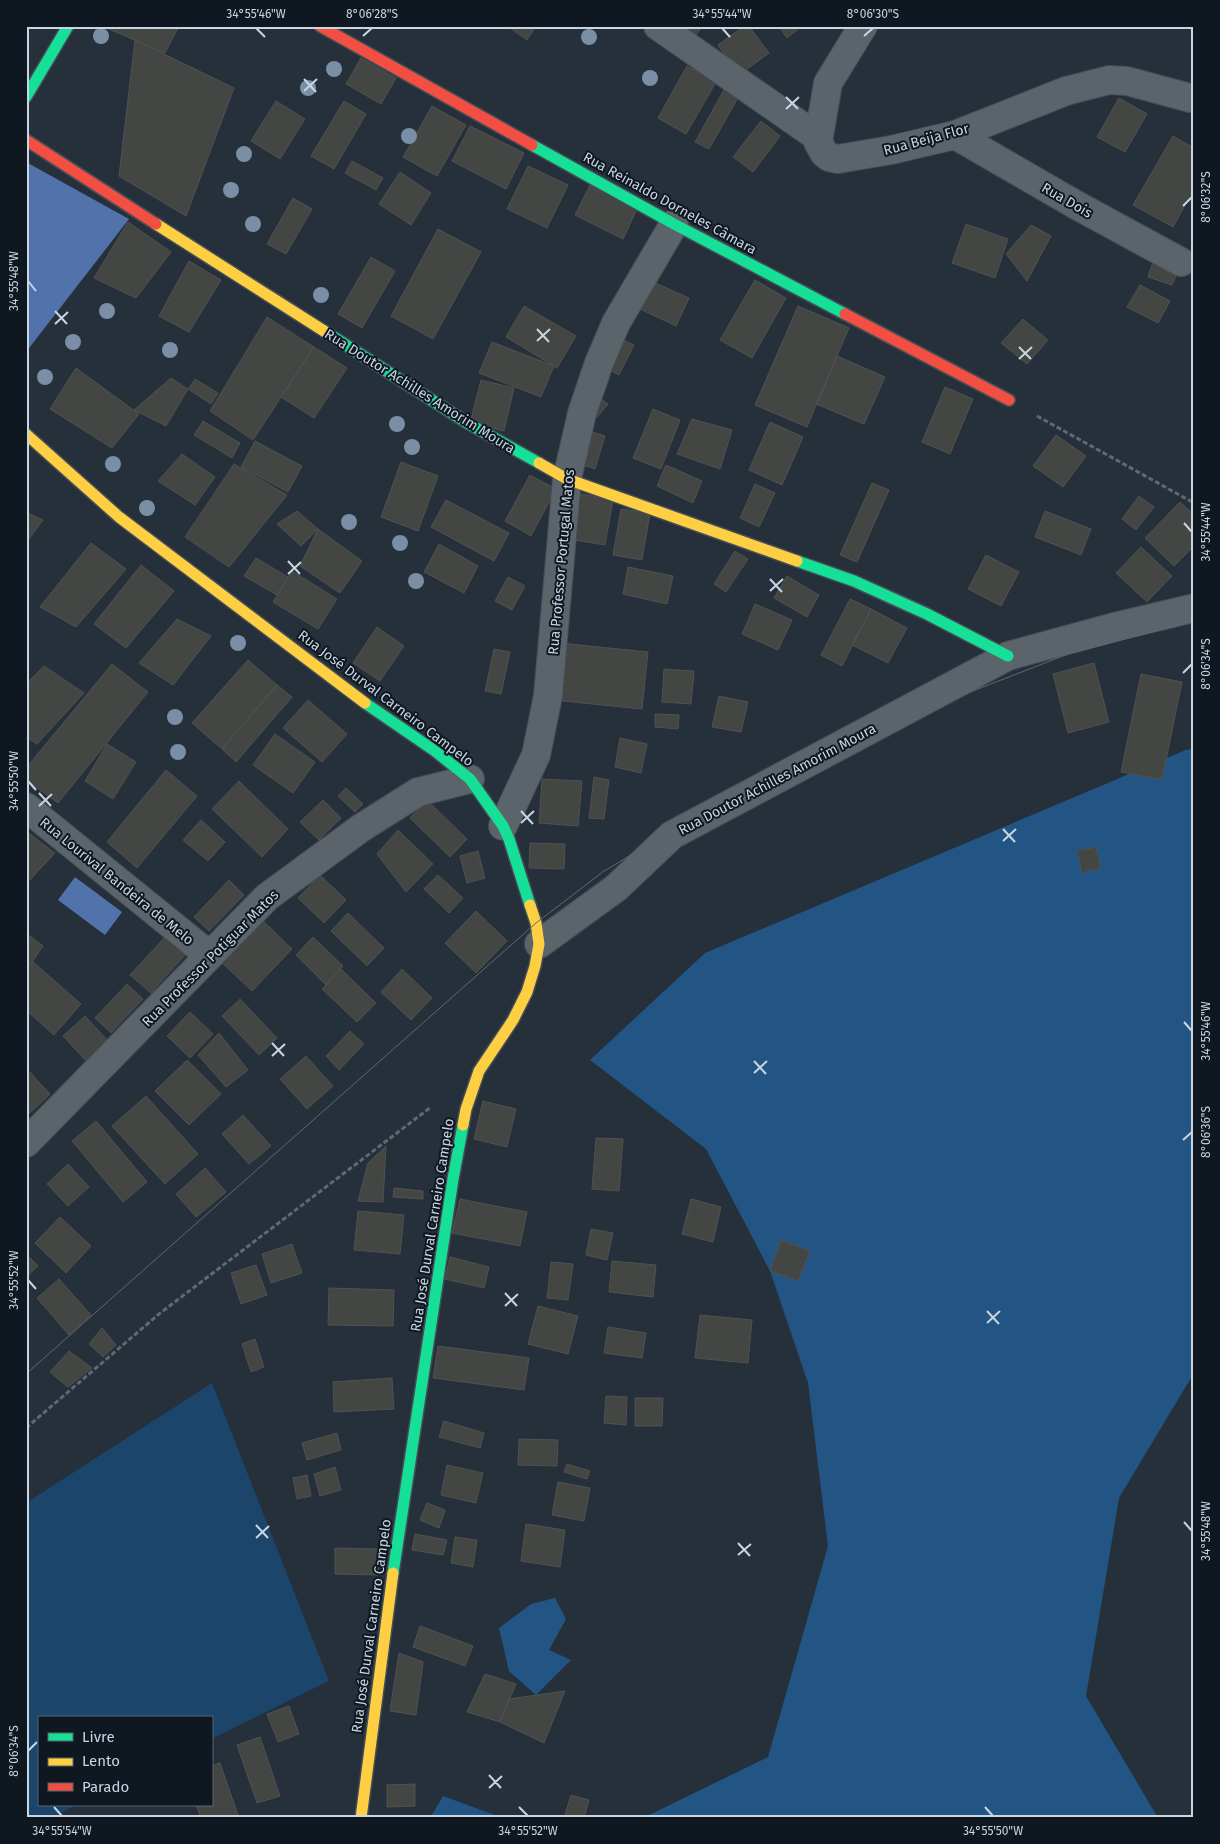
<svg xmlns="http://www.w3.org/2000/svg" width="1220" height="1844" font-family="'Fira Sans',sans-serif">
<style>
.green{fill:#1b456b}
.forest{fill:#225583}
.water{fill:#5172ab}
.building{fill:#444644;stroke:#505251}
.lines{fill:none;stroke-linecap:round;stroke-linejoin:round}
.street-casing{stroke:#444e57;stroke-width:30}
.fast-casing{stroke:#444e57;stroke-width:14}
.slow-casing{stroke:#444e57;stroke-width:14}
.jam-casing{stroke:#444e57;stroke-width:14}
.path{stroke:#606871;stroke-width:3;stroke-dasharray:5 2.5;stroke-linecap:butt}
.street{stroke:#5b636b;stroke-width:28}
.fast{stroke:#16e098;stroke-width:11}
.slow{stroke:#ffcf43;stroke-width:11}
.jam{stroke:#f24e42;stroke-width:11}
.tram{stroke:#606770;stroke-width:1}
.tree{fill:#7a8fa5}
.ticks{fill:none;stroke:#c8d5e2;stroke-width:2}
.labels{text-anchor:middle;stroke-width:4;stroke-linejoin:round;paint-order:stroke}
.street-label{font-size:14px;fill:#c8d5e2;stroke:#0f1821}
.neatline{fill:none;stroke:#c8d5e2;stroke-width:2}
.ticks-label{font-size:12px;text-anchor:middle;fill:#c8d5e2}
</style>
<rect width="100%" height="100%" fill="#25303b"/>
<path class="green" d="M 212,1383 L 329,1681 L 211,1739 L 211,1718 L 39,1718 L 39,1805 L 76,1805 L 51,1818 L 26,1818 L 26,1503 Z"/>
<path class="forest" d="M 1194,749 L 1194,1373 L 1119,1498 L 1086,1696 L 1158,1818 L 643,1818 L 768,1757 L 828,1546 L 808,1383 L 770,1271 L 706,1149 L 590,1060 L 705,953 L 1186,750 Z
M 555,1598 L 566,1619 L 549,1650 L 571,1660 L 536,1695 L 509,1671 L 499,1628 L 531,1604 Z
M 443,1796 L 503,1818 L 430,1818 Z"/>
<path class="water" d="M 26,162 L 129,219 L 26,352 Z
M 75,877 L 122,912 L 105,935 L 58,900 Z"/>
<path class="building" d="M 102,26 L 179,26 L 165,53 Z
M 507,26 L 536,26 L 527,40 Z
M 681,26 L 703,26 L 694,37 Z
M 744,26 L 749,26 L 769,53 L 739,75 L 718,45 Z
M 779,26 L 802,26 L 787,38 Z
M 135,40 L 234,88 L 186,216 L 119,176 Z
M 361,58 L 396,78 L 381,104 L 346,84 Z
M 687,66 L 716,82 L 686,134 L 658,118 Z
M 725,88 L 739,96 L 709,149 L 695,142 Z
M 1119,98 L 1147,114 L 1125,152 L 1097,137 Z
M 276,101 L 305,119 L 280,159 L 251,141 Z
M 344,101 L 366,114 L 334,169 L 311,156 Z
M 432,106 L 466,125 L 437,176 L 403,157 Z
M 761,121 L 780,136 L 753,172 L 733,157 Z
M 470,126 L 524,153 L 506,189 L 452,161 Z
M 1173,136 L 1194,148 L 1194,189 L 1173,227 L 1133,205 Z
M 352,161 L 383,178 L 376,190 L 345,173 Z
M 528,166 L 568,185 L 547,228 L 507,209 Z
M 400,172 L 431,193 L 411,225 L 379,204 Z
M 590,185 L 637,209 L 623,239 L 575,215 Z
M 293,198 L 312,209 L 286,254 L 267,244 Z
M 128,222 L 171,252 L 136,298 L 94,278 Z
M 966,224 L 1008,239 L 995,278 L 952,263 Z
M 1031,225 L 1051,236 L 1027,281 L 1006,254 Z
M 438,229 L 481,252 L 433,339 L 391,316 Z
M 371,257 L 395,271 L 362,328 L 338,314 Z
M 189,261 L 221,280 L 189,332 L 159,316 Z
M 1153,262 L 1178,271 L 1172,285 L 1148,277 Z
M 755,280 L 786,298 L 752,358 L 720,340 Z
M 651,281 L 689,298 L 676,326 L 638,308 Z
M 1140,285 L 1170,301 L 1158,323 L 1127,307 Z
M 524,306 L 576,336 L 557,368 L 506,337 Z
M 798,306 L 849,328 L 807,427 L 755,405 Z
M 267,317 L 314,347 L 253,440 L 210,411 Z
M 1023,319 L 1048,340 L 1027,364 L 1001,343 Z
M 617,337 L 634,345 L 619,375 L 602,366 Z
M 492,342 L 554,366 L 541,397 L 479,373 Z
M 314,347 L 347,368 L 314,418 L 281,397 Z
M 837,356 L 885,377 L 864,424 L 816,404 Z
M 76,368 L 139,414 L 112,448 L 50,409 Z
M 171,378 L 188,389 L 166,426 L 134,410 Z
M 195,379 L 218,393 L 211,404 L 188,389 Z
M 481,380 L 514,388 L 504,431 L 470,423 Z
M 945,387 L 973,399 L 950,454 L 922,442 Z
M 597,396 L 608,404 L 597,417 L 587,409 Z
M 653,409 L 680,420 L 661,469 L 633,458 Z
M 692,419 L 732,430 L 720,469 L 677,454 Z
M 203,421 L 240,443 L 232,458 L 194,435 Z
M 770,422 L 803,437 L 782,485 L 749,470 Z
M 590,431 L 605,436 L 595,469 L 580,464 Z
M 1056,435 L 1086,456 L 1063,487 L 1033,466 Z
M 255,441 L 302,466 L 288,492 L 241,467 Z
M 182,454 L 215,477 L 195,505 L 158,481 Z
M 401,462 L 438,476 L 418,531 L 381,517 Z
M 234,464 L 287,495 L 229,567 L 185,537 Z
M 666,465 L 702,481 L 693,503 L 657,486 Z
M 530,475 L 556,489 L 531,536 L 505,521 Z
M 872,483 L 889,490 L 857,562 L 840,555 Z
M 755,484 L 775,493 L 759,527 L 740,518 Z
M 577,493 L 613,500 L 605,545 L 569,539 Z
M 1139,496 L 1154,507 L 1136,530 L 1122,519 Z
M 446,500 L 509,533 L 494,561 L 431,527 Z
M 1180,502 L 1194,515 L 1194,546 L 1174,566 L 1145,538 Z
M 621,509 L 650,513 L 642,560 L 613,555 Z
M 297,511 L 318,529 L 301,546 L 277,524 Z
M 1045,511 L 1091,529 L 1081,555 L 1035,537 Z
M 26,512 L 43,520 L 27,542 L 26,541 Z
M 318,529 L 362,561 L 340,593 L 300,566 Z
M 91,543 L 126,569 L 76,627 L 40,607 Z
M 439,544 L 478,566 L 464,593 L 424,572 Z
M 1141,547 L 1172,576 L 1147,602 L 1116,573 Z
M 735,551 L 748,559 L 726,592 L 714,584 Z
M 986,555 L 1019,572 L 1001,606 L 968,589 Z
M 256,558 L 288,577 L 277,595 L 244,576 Z
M 141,565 L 174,591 L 126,648 L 94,624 Z
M 628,567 L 673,576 L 667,604 L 623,594 Z
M 292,571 L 337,599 L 318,629 L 273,602 Z
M 787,576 L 819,595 L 807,617 L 774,598 Z
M 508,577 L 525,586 L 512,610 L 495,601 Z
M 850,599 L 871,609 L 842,666 L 821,655 Z
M 755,604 L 792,620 L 778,650 L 742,634 Z
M 871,609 L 907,628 L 888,663 L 852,645 Z
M 177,619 L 211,636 L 173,685 L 139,663 Z
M 377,627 L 404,646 L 380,681 L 353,663 Z
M 560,643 L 648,652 L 642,709 L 553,700 Z
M 494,649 L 510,652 L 501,694 L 485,691 Z
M 248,660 L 277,685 L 222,749 L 192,723 Z
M 1094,663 L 1109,722 L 1068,733 L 1053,674 Z
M 112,664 L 148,692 L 58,803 L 26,780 L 26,768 Z
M 44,666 L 84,693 L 37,744 L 26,737 L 26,684 Z
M 664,669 L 694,671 L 691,704 L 662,702 Z
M 1141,674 L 1182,682 L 1162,780 L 1121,772 Z
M 277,685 L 292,697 L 236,762 L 222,749 Z
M 719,696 L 748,702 L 741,732 L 712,727 Z
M 308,700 L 347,734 L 322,762 L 283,728 Z
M 655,714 L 679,715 L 678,729 L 655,727 Z
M 275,734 L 315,762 L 293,793 L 253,765 Z
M 620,738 L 647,744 L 641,773 L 615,767 Z
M 107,744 L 136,762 L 113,799 L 85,781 Z
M 166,770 L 197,796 L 137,868 L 107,842 Z
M 594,777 L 609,780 L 604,819 L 589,818 Z
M 542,779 L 582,781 L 578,826 L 539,823 Z
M 239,781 L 288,829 L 262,857 L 212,809 Z
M 346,788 L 363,804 L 355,812 L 338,796 Z
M 323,800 L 341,818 L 319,840 L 300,822 Z
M 427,800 L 467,839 L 450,857 L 410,818 Z
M 201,820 L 225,842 L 208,861 L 183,840 Z
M 398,830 L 433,864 L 406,892 L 377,854 Z
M 26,831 L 55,853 L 26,884 Z
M 530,843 L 565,844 L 564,869 L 529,868 Z
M 1096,847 L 1101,868 L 1082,873 L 1077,851 Z
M 478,851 L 485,878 L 467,883 L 460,856 Z
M 320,875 L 346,900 L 324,923 L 298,898 Z
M 438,875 L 463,898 L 449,913 L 424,889 Z
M 229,880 L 244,895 L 209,931 L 194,917 Z
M 476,911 L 507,941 L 476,973 L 445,943 Z
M 348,913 L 384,948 L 367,966 L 331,931 Z
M 260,918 L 292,949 L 252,991 L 219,960 Z
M 26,933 L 43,946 L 28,968 L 26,967 Z
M 165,937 L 185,955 L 151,993 L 130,975 Z
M 313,937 L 343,966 L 326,985 L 296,955 Z
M 33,962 L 81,1004 L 54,1035 L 26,1010 L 26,970 Z
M 341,969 L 376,1003 L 357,1022 L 322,989 Z
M 402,969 L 432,998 L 411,1020 L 381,992 Z
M 127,984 L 143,999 L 111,1033 L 95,1018 Z
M 240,999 L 277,1038 L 259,1055 L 222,1016 Z
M 190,1012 L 213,1034 L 190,1058 L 167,1036 Z
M 85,1016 L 109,1042 L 87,1062 L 63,1036 Z
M 350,1031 L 364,1044 L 339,1070 L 326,1056 Z
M 219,1033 L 248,1070 L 226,1087 L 198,1055 Z
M 306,1056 L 333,1086 L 307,1109 L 280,1079 Z
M 187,1060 L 221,1094 L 189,1125 L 155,1091 Z
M 26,1068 L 50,1094 L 30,1113 L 26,1109 Z
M 146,1096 L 198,1154 L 165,1184 L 112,1126 Z
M 483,1101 L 516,1109 L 507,1147 L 474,1139 Z
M 243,1115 L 271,1146 L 249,1164 L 222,1134 Z
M 96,1121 L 147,1182 L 123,1202 L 72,1141 Z
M 596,1138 L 623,1139 L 619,1191 L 592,1189 Z
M 386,1146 L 383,1202 L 358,1201 L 368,1163 Z
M 68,1164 L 89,1187 L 68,1206 L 47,1184 Z
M 205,1168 L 226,1192 L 196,1217 L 176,1194 Z
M 394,1188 L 423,1191 L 423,1199 L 393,1197 Z
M 460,1199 L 527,1212 L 520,1246 L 452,1233 Z
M 691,1199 L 721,1207 L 713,1242 L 682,1234 Z
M 358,1211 L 404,1215 L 400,1254 L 354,1250 Z
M 60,1217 L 91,1246 L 66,1273 L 35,1243 Z
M 591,1229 L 613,1233 L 607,1260 L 586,1255 Z
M 781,1240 L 810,1251 L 798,1281 L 770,1271 Z
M 292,1244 L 302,1273 L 271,1283 L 262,1254 Z
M 26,1254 L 38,1266 L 26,1277 Z
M 450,1257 L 489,1267 L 484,1288 L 445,1279 Z
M 612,1261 L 656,1265 L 653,1297 L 609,1292 Z
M 551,1262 L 573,1264 L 568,1300 L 547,1298 Z
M 256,1265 L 267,1295 L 241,1304 L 231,1273 Z
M 59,1279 L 91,1315 L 69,1335 L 37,1298 Z
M 329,1288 L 394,1290 L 393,1326 L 328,1325 Z
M 538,1306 L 578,1316 L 568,1354 L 528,1344 Z
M 700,1315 L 752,1320 L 748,1363 L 695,1358 Z
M 608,1327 L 646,1333 L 642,1358 L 604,1353 Z
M 102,1328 L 116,1345 L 103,1357 L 89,1344 Z
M 255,1339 L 264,1367 L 251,1372 L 242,1344 Z
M 438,1346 L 529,1358 L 524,1390 L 433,1378 Z
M 69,1351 L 92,1368 L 68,1387 L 50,1372 Z
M 392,1378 L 394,1409 L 334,1412 L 333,1382 Z
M 606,1396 L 627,1397 L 626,1425 L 604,1423 Z
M 635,1398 L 663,1398 L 662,1426 L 635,1426 Z
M 444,1421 L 484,1433 L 480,1448 L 439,1437 Z
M 337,1433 L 341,1450 L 307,1460 L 302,1443 Z
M 519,1439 L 558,1440 L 557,1466 L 518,1465 Z
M 567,1464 L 590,1471 L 587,1479 L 564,1472 Z
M 447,1465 L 483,1473 L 476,1503 L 441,1495 Z
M 335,1467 L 341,1490 L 320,1496 L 314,1474 Z
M 307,1475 L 311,1496 L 297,1499 L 293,1478 Z
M 558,1482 L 590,1488 L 584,1521 L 552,1515 Z
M 427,1503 L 445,1510 L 439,1528 L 420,1520 Z
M 526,1524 L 565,1530 L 560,1567 L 521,1561 Z
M 415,1534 L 447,1540 L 443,1555 L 412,1550 Z
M 455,1537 L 477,1540 L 473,1567 L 451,1563 Z
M 335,1548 L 380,1549 L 378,1575 L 335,1574 Z
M 420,1626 L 473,1646 L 465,1666 L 413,1647 Z
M 399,1653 L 423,1662 L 416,1715 L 390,1711 Z
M 485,1674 L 516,1684 L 500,1722 L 467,1712 Z
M 565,1691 L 544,1743 L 500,1722 L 509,1699 Z
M 289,1706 L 299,1734 L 278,1742 L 267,1714 Z
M 260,1737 L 280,1796 L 257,1803 L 237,1745 Z
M 220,1763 L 239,1818 L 201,1818 L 196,1805 L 211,1805 L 211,1766 Z
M 415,1784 L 415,1806 L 387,1807 L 387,1785 Z
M 571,1795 L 589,1800 L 584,1818 L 564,1818 Z"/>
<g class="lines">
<g class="street-casing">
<path id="street" d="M 658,26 L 819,138
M 863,26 L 828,83 L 818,142 L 824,153 L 829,157 L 838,159 L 891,150 L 955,135 L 1066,91 L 1109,80 L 1127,81 L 1190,98
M 955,135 L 1078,206 L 1181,262
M 26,807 L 209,955
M 503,826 L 536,755 L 548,696 L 567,479 L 582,413 L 599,363 L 616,323 L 674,224
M 539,944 L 616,888 L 672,835 L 1008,656 L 1118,626 L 1194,608
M 26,1143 L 267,897 L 361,828 L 418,792 L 470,779"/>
</g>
<g class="fast-casing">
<path id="fast" d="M 26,97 L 68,26
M 532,145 L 674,224 L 845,314
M 324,331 L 469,424 L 539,463
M 797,561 L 854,581 L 927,614 L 1008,656
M 365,703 L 435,751 L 470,779 L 503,826 L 509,839 L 530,905
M 393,1573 L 453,1179 L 463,1125"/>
</g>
<g class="slow-casing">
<path id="slow" d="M 156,224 L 324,331
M 26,434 L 119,517 L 365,703
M 539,463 L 567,479 L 797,561
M 463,1125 L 466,1109 L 479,1071 L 513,1020 L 527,992 L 535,966 L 539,944 L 536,923 L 530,905
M 361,1818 L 393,1573"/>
</g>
<g class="jam-casing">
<path id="jam" d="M 320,26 L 532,145
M 26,140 L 156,224
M 845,314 L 1009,400"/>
</g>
<path class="path" d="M 1037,416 L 1194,503
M 26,1428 L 159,1314 L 431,1107"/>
<use href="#street" class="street"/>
<use href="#fast" class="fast"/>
<use href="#slow" class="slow"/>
<use href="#jam" class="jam"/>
<path class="tram" d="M 26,1374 L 536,923 L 604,871 L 694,818 L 888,724 L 1068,654 L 1194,621"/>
</g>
<g class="tree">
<circle cx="101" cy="36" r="8"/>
<circle cx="589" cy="37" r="8"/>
<circle cx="334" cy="69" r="8"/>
<circle cx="650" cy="78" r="8"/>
<circle cx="308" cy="88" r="8"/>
<circle cx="409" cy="136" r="8"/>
<circle cx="244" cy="154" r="8"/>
<circle cx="231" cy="190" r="8"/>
<circle cx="253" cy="224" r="8"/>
<circle cx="321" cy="295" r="8"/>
<circle cx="107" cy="311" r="8"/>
<circle cx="73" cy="342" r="8"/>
<circle cx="170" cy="350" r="8"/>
<circle cx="45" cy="377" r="8"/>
<circle cx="397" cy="424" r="8"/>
<circle cx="412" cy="447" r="8"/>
<circle cx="113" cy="464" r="8"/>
<circle cx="147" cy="508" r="8"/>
<circle cx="349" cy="522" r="8"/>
<circle cx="400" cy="543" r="8"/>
<circle cx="416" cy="581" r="8"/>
<circle cx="238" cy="643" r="8"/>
<circle cx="175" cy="717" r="8"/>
<circle cx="178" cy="752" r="8"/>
</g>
<path class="ticks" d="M 256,28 L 265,37M 722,28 L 730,37M 363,36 L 372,28M 864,36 L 873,28M 304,79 L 316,92M 304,91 L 317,79M 786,97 L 798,109M 786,109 L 799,97M 1183,206 L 1192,197M 28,281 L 36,291M 55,311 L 67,324M 55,324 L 68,312M 537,329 L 549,342M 537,341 L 550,329M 1019,347 L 1031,359M 1019,359 L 1032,347M 1184,523 L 1192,532M 288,561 L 300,574M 288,574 L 301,562M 770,579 L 782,592M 770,591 L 783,579M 1183,673 L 1192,664M 28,781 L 36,790M 39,793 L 51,806M 39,806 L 52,794M 521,811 L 533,824M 521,823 L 534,811M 1003,829 L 1015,842M 1003,841 L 1016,829M 1184,1022 L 1192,1031M 272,1043 L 284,1056M 272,1056 L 285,1044M 754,1061 L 766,1074M 754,1073 L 767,1061M 1183,1140 L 1192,1132M 28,1280 L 36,1289M 505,1293 L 517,1306M 505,1306 L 518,1294M 987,1311 L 999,1324M 987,1323 L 1000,1311M 1184,1522 L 1192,1531M 256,1525 L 268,1538M 256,1538 L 269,1526M 738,1543 L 750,1556M 738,1555 L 751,1544M 28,1751 L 37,1742M 489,1775 L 501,1788M 489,1788 L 502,1776M 54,1807 L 62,1816M 519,1807 L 528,1816M 985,1807 L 993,1816"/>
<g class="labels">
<g class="street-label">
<text transform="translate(926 139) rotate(-15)" y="5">Rua Beija Flor</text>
<text transform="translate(1067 200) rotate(30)" y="5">Rua Dois</text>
<text transform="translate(670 203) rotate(29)" y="5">Rua Reinaldo Dorneles Câmara</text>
<text transform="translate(420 391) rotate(32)" y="5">Rua Doutor Achilles Amorim Moura</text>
<text transform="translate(561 562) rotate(-85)" y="5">Rua Professor Portugal Matos</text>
<text transform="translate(386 698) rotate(37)" y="5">Rua José Durval Carneiro Campelo</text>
<text transform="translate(777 779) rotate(-28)" y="5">Rua Doutor Achilles Amorim Moura</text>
<text transform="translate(117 881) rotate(39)" y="5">Rua Lourival Bandeira de Melo</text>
<text transform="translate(210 958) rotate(-45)" y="5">Rua Professor Potiguar Matos</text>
<text transform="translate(432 1225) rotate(-81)" y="5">Rua José Durval Carneiro Campelo</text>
<text transform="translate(371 1626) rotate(-82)" y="5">Rua José Durval Carneiro Campelo</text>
</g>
</g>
<rect width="1220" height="1844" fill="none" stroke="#0f1821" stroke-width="55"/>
<rect x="38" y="1716" width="175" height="90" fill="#0f1821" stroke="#59646e"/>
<rect x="48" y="1733" width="25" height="8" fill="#16e098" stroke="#59646e"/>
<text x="82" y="1742" font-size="15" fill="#c8d5e2">Livre</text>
<rect x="48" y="1758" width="25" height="8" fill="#ffcf43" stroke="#59646e"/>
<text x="82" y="1766" font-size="15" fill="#c8d5e2">Lento</text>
<rect x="48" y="1783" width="25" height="8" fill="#f24e42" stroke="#59646e"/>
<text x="82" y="1792" font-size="15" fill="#c8d5e2">Parado</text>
<rect x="28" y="28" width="1164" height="1788" class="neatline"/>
<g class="ticks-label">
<text x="256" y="18">34°55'46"W</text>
<text x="372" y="18">8°06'28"S</text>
<text x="722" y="18">34°55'44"W</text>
<text x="873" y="18">8°06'30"S</text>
<text transform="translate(1206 197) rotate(-90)" y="4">8°06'32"S</text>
<text transform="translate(14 281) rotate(-90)" y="4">34°55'48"W</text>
<text transform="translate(1206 532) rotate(-90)" y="4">34°55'44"W</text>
<text transform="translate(1206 664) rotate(-90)" y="4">8°06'34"S</text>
<text transform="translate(14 781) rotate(-90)" y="4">34°55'50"W</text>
<text transform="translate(1206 1031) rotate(-90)" y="4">34°55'46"W</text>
<text transform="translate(1206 1132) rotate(-90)" y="4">8°06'36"S</text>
<text transform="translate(14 1280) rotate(-90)" y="4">34°55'52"W</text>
<text transform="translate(1206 1531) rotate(-90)" y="4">34°55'48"W</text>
<text transform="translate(14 1751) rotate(-90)" y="4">8°06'34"S</text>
<text x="62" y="1835">34°55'54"W</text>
<text x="528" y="1835">34°55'52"W</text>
<text x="993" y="1835">34°55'50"W</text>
</g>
</svg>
